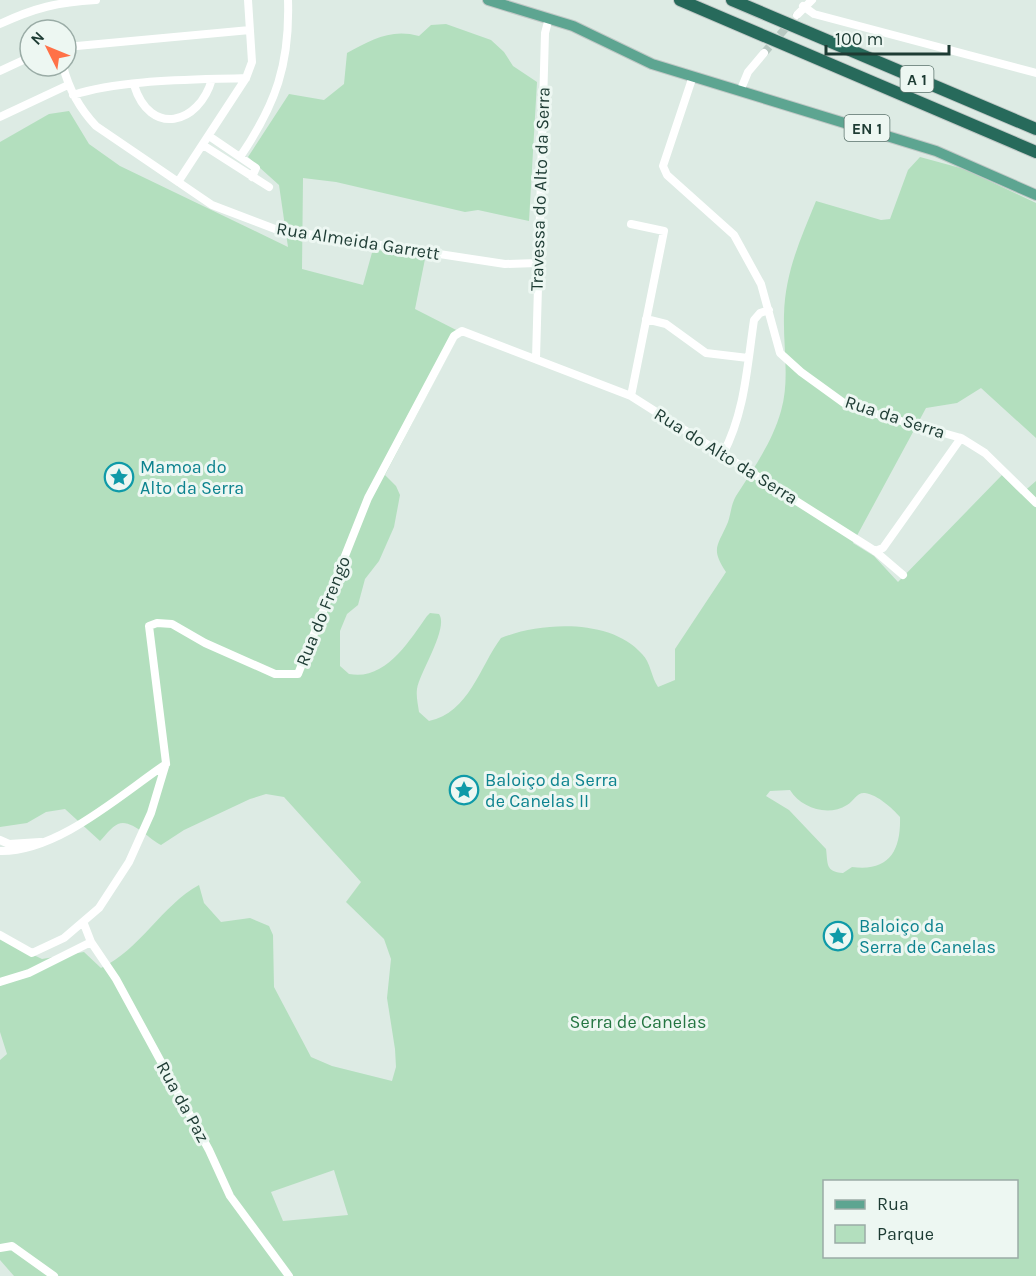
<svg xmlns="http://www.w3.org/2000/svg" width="1036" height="1276" font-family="Karla,sans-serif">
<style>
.green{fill:#b3dfbe;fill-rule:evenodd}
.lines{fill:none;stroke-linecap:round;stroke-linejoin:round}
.minor-tunnel{stroke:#b7c8c1;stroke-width:8;stroke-dasharray:8 4;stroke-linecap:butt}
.major-casing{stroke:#c0c8c6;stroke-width:12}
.highway-casing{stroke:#c0c8c6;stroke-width:14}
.minor{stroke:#fff;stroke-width:8}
.major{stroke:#5da591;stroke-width:10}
.highway{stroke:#276a5b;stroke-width:12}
.labels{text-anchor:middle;stroke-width:6;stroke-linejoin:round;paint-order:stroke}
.shield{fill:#edf7f2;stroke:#5b736c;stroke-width:1.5}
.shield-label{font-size:16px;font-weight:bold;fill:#1d3b33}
.street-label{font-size:18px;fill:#1d3b33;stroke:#edf7f2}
.culture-label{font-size:18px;fill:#0d838f;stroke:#edf7f2;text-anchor:start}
.park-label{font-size:18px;fill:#247642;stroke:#edf7f2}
</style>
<rect width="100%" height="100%" fill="#ddebe4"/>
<path class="green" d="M 446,24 L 491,40 L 504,52 L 513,66 L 537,82 L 529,221 L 478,210 L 465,212 L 336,182 L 303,178 L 302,269 L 363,285 L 373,249 L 425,259 L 415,309 L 464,334 L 457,338 L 385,475 L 396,486 L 400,495 L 394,527 L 379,561 L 365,579 L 358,605 L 347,614 L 340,631 L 340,666 L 349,674 C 386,681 409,641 427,616 L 430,613 L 439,614 C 449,628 420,672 417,689 C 416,697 418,704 419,712 L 429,721 C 469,713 480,666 501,638 C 540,622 611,618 642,654 C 651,663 651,677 658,687 L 675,680 L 675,649 L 726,572 C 710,548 718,546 728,522 C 731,513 731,505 736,496 C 753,469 772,443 781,411 C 790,380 783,347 784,315 C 785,273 800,240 816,201 L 881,220 L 890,219 L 908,170 L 920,157 L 964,169 L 1036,203 L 1036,438 L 981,388 L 957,403 L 926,408 L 853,543 L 874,556 L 898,582 L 1002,475 L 1021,494 L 1036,481 L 1036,1276 L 14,1276 L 0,1260 L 0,1060 L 7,1054 L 0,1032 L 0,939 L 42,959 L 84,952 L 101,968 C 140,950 162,905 199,885 L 204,903 L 221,922 L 250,918 L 269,926 L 273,935 L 274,987 L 311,1057 L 332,1066 L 392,1081 L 396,1067 L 395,1049 L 387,998 L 391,959 L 384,939 L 346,902 L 361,882 L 284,797 L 266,794 L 250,799 L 184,830 L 161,845 C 150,840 131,818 118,824 C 111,827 105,836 100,841 L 65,809 L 46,812 L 27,823 L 0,827 L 0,142 L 49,114 L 69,111 L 89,144 L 120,166 L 288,247 L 279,185 L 248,157 L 289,94 L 324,100 L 344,84 L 347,53 C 371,40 391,28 419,36 L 431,25 ZM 790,790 C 801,808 828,817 847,805 C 854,801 857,792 865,793 C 878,795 892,808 900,817 C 901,851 889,872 852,867 L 843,873 C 825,872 828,863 826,849 L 789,810 L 766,796 L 770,791 ZM 334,1170 L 348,1215 L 283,1221 L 271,1192 ZM 824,1182 L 1016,1182 L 1016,1256 L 824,1256 Z"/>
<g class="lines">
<path class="minor-tunnel" d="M 764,53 L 797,15"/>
<g class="major-casing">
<path id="major" d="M 488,0 L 573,26 L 652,64 L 936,151 L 1036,195"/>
</g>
<g class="highway-casing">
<path id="highway" d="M 680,0 L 1036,152
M 732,0 L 1036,129"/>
</g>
<path class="minor" d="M 803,6 L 814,14 L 1036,73
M 797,15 L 812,0
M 0,24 C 34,8 58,2 96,0
M 66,47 L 250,30
M 63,66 C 69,90 79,108 96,126 L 212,205 L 275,229 L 505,264 L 537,263
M 0,71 L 30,57
M 693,76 L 663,166 L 667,175 L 734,235 L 761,284 L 780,353 L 801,372 L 848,406 L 961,438 L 985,453 L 1036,503
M 134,85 C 150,137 199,125 212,79
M 741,89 L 748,72 L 764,53
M 73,95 C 122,79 194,80 246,78
M 0,117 L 68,85
M 209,136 L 256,168 L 252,177
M 203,145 L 269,187
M 240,157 C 276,104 290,64 288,0
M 178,182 L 246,78 L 252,62 L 248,0
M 631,224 L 664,231 L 631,396
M 646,319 L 666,324 L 706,353 L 748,358
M 536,359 L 545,33 L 549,18
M 723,454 C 745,412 747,367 754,320 L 760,313 L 769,310
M 875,551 L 883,548 L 961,438
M 0,840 L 9,844 L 40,842
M 0,851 C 58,852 120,795 166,764
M 84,924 L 91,942 L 116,979 L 209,1150 L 230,1196 L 289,1276
M 0,935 L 32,953 L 64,938 L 99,908 L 129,862 L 151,813 L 166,763 L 149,626 L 157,623 L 172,624 L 205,643 L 275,674 L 298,674 L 368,498 L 454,336 L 462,331 L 631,396 L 875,551 L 903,575
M 0,982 L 29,973 L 91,942
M 0,1248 L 12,1246 L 54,1276"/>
<use href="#major" class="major"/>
<use href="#highway" class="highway"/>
</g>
<defs>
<g id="sight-ring" transform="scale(1.5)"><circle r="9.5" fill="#edf7f2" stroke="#0f9aa8" stroke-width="1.5"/><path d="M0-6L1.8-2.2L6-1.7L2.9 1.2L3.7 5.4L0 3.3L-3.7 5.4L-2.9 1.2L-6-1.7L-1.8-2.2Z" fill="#0f9aa8"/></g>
</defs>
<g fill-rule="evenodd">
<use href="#sight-ring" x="119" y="477"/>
<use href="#sight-ring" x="464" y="790"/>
<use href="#sight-ring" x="838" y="936"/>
</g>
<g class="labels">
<g class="shield">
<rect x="900.5" y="66" width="33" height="26" rx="4.5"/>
<rect x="844.5" y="115" width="45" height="26" rx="4.5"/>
</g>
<g class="shield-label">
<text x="917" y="85">A 1</text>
<text x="867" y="134">EN 1</text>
</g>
<g class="street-label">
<text transform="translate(540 189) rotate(-88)" y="6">Travessa do Alto da Serra</text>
<text transform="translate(358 241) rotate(9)" y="6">Rua Almeida Garrett</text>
<text transform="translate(895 417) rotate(18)" y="6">Rua da Serra</text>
<text transform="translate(726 456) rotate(32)" y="6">Rua do Alto da Serra</text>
<text transform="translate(323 611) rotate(-68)" y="6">Rua do Frengo</text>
<text transform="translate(183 1102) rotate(61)" y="6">Rua da Paz</text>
</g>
<g class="culture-label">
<text x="140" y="473">Mamoa do<tspan x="140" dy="21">Alto da Serra</tspan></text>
<text x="485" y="786">Baloiço da Serra<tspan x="485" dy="21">de Canelas II</tspan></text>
<text x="859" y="932">Baloiço da<tspan x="859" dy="21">Serra de Canelas</tspan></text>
</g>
<g class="park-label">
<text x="638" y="1028">Serra de Canelas</text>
</g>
</g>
<rect x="823" y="1180" width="195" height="78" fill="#edf7f2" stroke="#9aaca6" stroke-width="1.5"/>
<rect x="835" y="1200" width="30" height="9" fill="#5da591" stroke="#9aaca6" stroke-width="1.5"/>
<text x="877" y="1210" font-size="18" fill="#1d3b33">Rua</text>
<rect x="835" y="1225" width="30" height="18" fill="#b3dfbe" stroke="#9aaca6" stroke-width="1.5"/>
<text x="877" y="1240" font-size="18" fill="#1d3b33">Parque</text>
<g transform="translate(48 48) rotate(313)"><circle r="28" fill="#edf7f2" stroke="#9aaca6" stroke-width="1.5"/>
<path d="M0-4.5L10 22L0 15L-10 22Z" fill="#ff7147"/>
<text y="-9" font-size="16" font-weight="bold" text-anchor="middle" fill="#1d3b33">N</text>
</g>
<path d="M826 45v9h123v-9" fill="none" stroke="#1d3b33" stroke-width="3"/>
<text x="835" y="45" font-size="18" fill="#1d3b33" stroke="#edf7f2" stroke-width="4.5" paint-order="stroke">100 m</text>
</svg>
